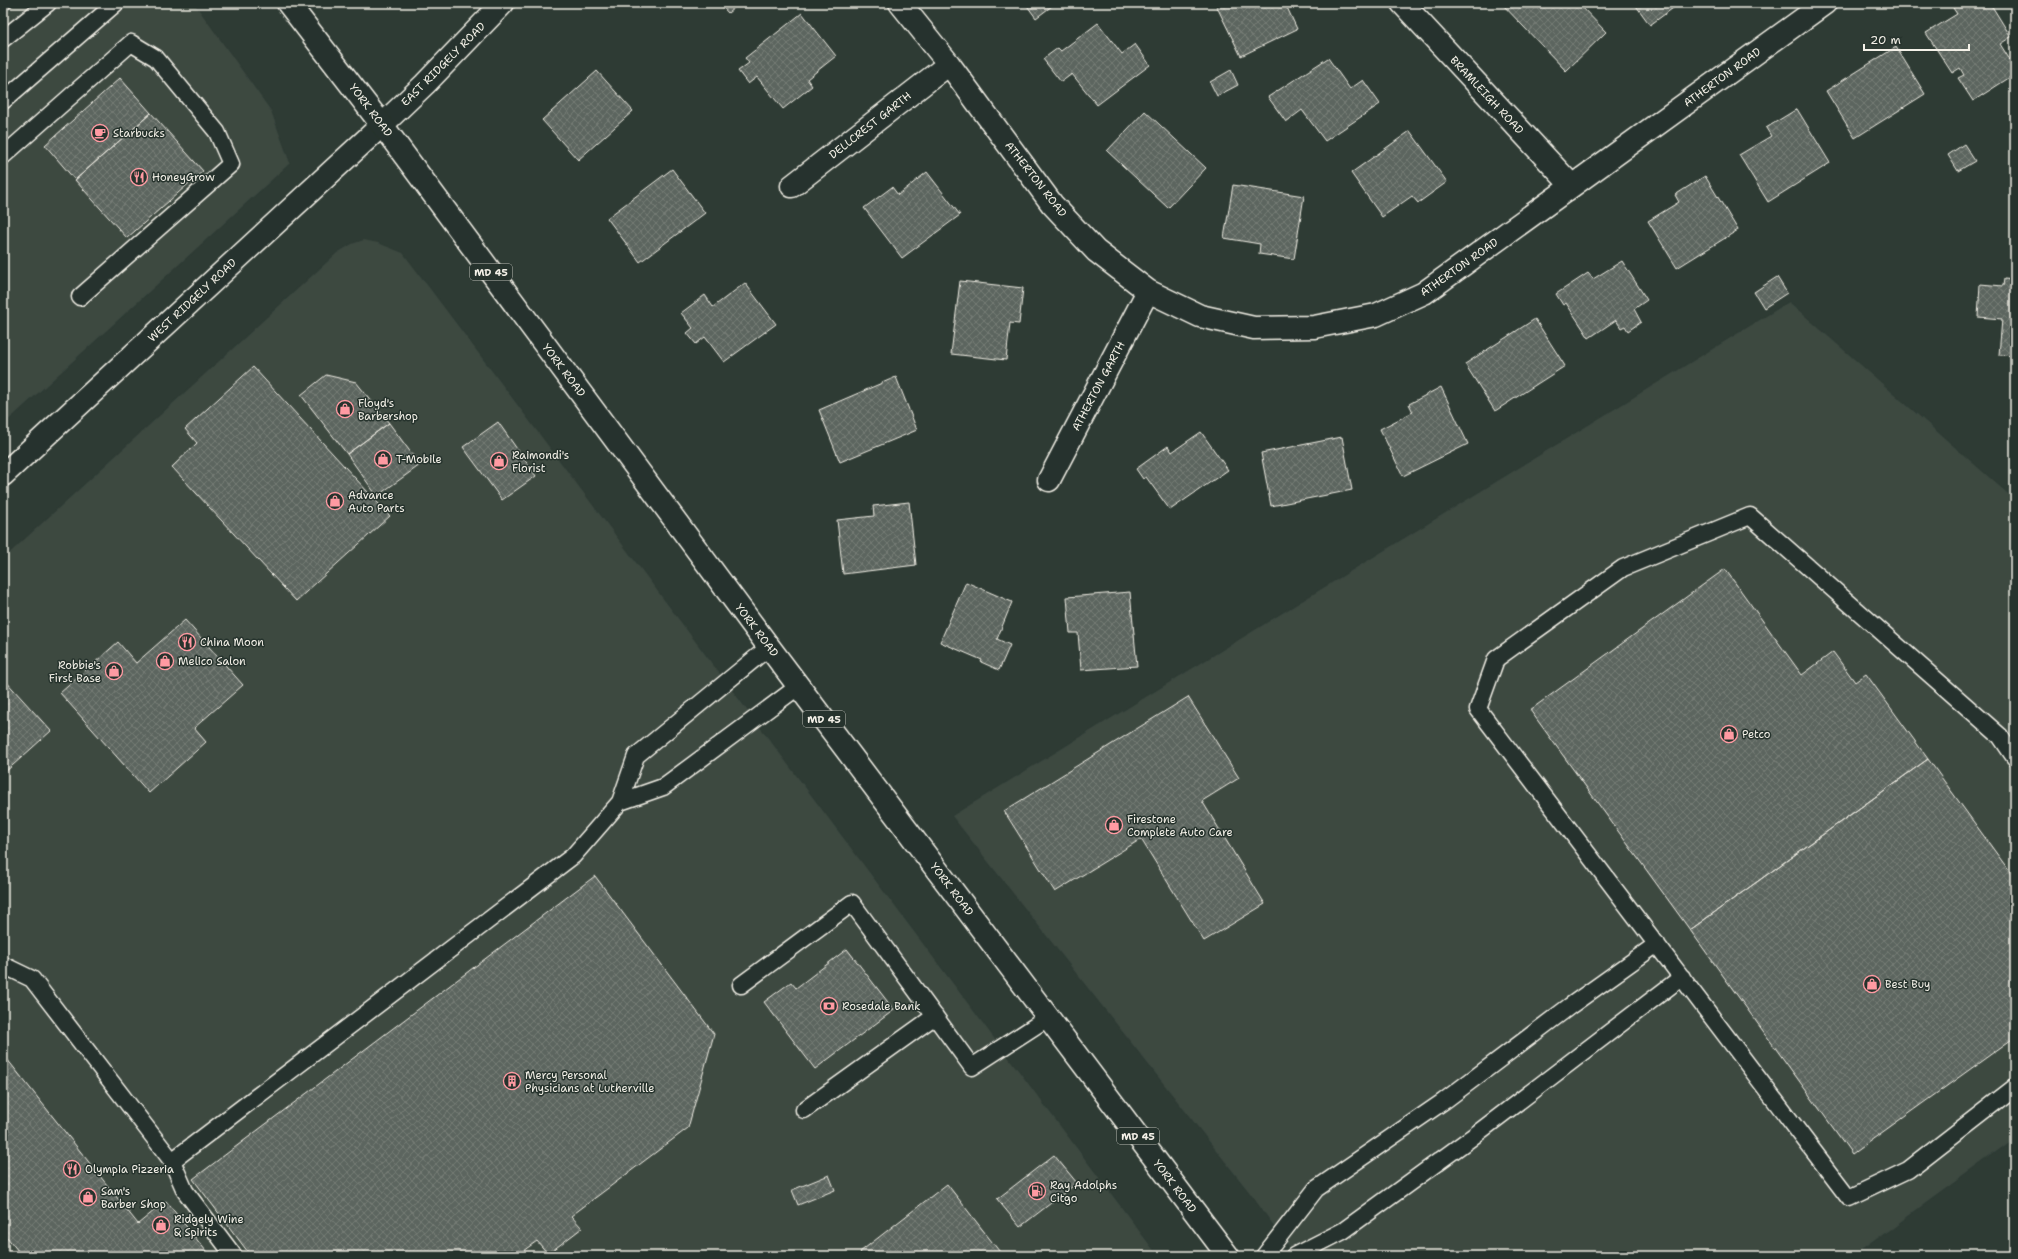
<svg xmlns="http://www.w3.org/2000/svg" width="2018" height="1259" font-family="'Shantell Sans',sans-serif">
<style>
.built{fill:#3c4841}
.building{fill:url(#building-cross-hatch);stroke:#f4f1e8}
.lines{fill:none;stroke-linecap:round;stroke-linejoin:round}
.lane-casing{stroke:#f4f1e8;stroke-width:19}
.street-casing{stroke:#f4f1e8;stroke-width:25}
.secondary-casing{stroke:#f4f1e8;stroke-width:25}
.primary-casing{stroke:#f4f1e8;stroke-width:25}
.lane{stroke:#26332d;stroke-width:16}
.street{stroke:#26332d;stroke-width:22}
.secondary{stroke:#26332d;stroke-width:22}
.primary{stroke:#26332d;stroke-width:22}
.labels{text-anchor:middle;stroke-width:3;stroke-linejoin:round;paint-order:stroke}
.shield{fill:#26332d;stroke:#b6b8b0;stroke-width:1}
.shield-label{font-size:10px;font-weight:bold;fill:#f4f1e8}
.street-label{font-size:11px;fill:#f4f1e8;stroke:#26332d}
.poi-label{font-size:11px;fill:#f4f1e8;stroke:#26332d;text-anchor:start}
</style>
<defs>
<pattern id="building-cross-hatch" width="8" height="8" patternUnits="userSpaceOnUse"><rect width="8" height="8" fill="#5c655e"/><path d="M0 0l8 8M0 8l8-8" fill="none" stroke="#747c75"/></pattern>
</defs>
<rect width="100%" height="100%" fill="#2e3b34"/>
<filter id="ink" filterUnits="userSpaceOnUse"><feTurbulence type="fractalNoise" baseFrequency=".025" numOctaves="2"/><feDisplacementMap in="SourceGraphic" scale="8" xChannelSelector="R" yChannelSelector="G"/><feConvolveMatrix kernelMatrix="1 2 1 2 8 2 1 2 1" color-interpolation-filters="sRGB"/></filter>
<g filter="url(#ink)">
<path class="built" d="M 3,3 L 194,3 L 271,111 L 290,163 L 3,425 Z
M 364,240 L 378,243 L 403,253 L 1158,1256 L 3,1256 L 3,559 L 337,253 L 352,244 Z
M 1789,302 L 2015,500 L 2015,1138 L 1853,1256 L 1296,1256 L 1250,1193 L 952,816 Z"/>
<path class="building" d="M 3,3 L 15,3 L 3,14 Z
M 719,3 L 740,3 L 728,13 Z
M 1025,3 L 1056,3 L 1036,18 Z
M 1215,3 L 1285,3 L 1297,29 L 1241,56 Z
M 1501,3 L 1578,3 L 1606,32 L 1566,71 Z
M 1634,3 L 1680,3 L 1650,25 Z
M 1961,3 L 1990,3 L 2011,37 L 2000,44 L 2015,68 L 2015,74 L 1973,101 L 1958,78 L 1964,75 L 1960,68 L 1952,73 L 1926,33 L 1957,14 L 1953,8 Z
M 802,13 L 836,56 L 807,79 L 812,86 L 783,109 L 757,77 L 748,84 L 738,71 L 749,63 L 745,58 Z
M 1098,23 L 1122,54 L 1135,44 L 1150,65 L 1097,105 L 1072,74 L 1061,82 L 1043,59 L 1058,48 L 1061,51 Z
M 1896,47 L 1925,94 L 1855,138 L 1826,91 Z
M 1328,58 L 1350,89 L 1363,80 L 1380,104 L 1325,141 L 1302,110 L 1286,122 L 1268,97 Z
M 1231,70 L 1238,85 L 1217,96 L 1210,82 Z
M 597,71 L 633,111 L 578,160 L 542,120 Z
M 120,78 L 151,113 L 75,180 L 45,145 Z
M 1797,109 L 1830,163 L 1768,202 L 1739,155 L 1771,136 L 1766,128 Z
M 1145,111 L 1206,168 L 1168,208 L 1107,151 Z
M 151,113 L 203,171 L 127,238 L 75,180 Z
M 1410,131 L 1447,182 L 1418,203 L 1412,196 L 1382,217 L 1351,173 Z
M 1964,144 L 1975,161 L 1958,171 L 1948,155 Z
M 672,169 L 705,213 L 640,262 L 607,218 Z
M 927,172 L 960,215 L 902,258 L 864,208 L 892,187 L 898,195 Z
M 1705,176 L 1738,230 L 1677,268 L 1648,221 L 1679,202 L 1675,195 Z
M 1233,185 L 1304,196 L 1294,259 L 1259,254 L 1260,244 L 1224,238 Z
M 1622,261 L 1647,300 L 1634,309 L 1641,322 L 1628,331 L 1625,326 L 1621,328 L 1616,320 L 1589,338 L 1566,303 L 1563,305 L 1556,294 L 1588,273 L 1593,279 Z
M 1777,277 L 1787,293 L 1764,308 L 1754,292 Z
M 2004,279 L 2015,280 L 2015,356 L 1999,355 L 2002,319 L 1978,317 L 1980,284 L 2003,286 Z
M 960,281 L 1023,288 L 1019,324 L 1010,323 L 1006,360 L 951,354 Z
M 745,283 L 776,324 L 724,362 L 705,337 L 696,344 L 687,333 L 693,328 L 681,313 L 705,295 L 713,307 Z
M 1535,319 L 1565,366 L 1495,411 L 1465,364 Z
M 253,367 L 390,516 L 296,601 L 172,467 L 197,443 L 185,429 Z
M 326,375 L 356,382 L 389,423 L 347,454 L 301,395 Z
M 896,377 L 917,430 L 840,462 L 819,410 Z
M 1441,387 L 1468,444 L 1403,476 L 1380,429 L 1413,412 L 1409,404 Z
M 498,422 L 536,476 L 502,500 L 463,447 Z
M 389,423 L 420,465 L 377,496 L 347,454 Z
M 1201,432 L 1228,470 L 1170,510 L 1146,477 L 1143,479 L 1136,469 L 1168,446 L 1172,452 Z
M 1342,437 L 1352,490 L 1271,506 L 1261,453 Z
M 909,502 L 916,565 L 843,574 L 837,520 L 874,516 L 873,506 Z
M 1725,569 L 1802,675 L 1833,652 L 1855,682 L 1866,674 L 1928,759 L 1690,930 L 1530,710 Z
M 966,582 L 1012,602 L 997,639 L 1010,645 L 999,670 L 981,662 L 982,660 L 940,642 Z
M 1130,592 L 1137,666 L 1081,670 L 1078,633 L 1070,633 L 1067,597 Z
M 185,620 L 243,685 L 194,728 L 206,742 L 149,793 L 60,693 L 118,642 L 136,663 Z
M 3,678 L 51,731 L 3,774 Z
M 1188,697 L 1239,778 L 1202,801 L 1265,904 L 1204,941 L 1141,839 L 1055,892 L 1004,811 Z
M 1928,759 L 2015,879 L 2015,1037 L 1852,1154 L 1690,930 Z
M 595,876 L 714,1034 L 688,1128 L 571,1216 L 582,1228 L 548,1254 L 537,1241 L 516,1256 L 251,1256 L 193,1179 Z
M 847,949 L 894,1010 L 815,1069 L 764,1002 L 791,982 L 796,988 Z
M 3,1054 L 138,1224 L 166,1201 L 210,1256 L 22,1256 L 3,1232 Z
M 1054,1155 L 1077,1183 L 1020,1227 L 997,1199 Z
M 829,1175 L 835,1190 L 798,1205 L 792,1190 Z
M 947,1184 L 1003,1256 L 863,1256 L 860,1252 Z"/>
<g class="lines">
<g class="lane-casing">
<path id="lane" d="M 3,39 L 48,3
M 3,101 L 116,3
M 3,156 L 131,43 L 156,58 L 217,132 L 231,164 L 80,297
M 2015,758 L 2000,736 L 1750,516 L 1623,568 L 1496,659 L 1478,709 L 1849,1198 L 1908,1170 L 2015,1087
M 620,802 L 663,787 L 799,686
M 3,965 L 32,979 L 172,1161 L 573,856 L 620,802 L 636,756 L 769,647
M 741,985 L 852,903 L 972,1067 L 1049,1017
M 804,1110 L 935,1016
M 172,1161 L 185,1191 L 234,1256
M 1264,1256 L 1316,1189 L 1444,1101 L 1570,1006 L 1657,944
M 1294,1256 L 1343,1231 L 1471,1138 L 1682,977"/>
</g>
<g class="street-casing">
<path id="street" d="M 900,3 L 949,64 L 1052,204 L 1096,251 L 1148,291 L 1200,316 L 1254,328 L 1314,327 L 1376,315 L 1424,293 L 1825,3
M 1402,3 L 1572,186
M 792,186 L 949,64
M 3,475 L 382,125
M 1049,480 L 1148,291"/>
</g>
<g class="secondary-casing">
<path id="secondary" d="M 382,125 L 425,84 L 503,3"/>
</g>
<g class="primary-casing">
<path id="primary" d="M 288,3 L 382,125 L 769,647 L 1228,1256"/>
</g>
<use href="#lane" class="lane"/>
<use href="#street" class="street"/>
<use href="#secondary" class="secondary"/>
<use href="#primary" class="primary"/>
</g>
</g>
<defs>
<g id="cafe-ring" transform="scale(0.9)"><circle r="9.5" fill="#26332d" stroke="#ff9aa2" stroke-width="1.5"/><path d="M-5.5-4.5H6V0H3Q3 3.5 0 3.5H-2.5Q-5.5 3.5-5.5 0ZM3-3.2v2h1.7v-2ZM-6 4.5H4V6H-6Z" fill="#ff9aa2"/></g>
<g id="restaurant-ring" transform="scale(0.9)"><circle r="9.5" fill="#26332d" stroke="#ff9aa2" stroke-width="1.5"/><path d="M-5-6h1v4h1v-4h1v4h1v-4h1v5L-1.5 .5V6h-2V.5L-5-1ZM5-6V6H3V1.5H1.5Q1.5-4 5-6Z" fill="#ff9aa2"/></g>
<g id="shop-ring" transform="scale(0.9)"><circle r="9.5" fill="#26332d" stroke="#ff9aa2" stroke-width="1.5"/><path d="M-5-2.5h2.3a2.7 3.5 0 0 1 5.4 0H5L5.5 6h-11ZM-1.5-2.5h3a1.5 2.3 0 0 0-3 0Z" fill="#ff9aa2"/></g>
<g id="bank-ring" transform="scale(0.9)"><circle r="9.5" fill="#26332d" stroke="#ff9aa2" stroke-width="1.5"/><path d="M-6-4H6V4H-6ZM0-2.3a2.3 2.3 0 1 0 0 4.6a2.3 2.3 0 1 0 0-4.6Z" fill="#ff9aa2"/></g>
<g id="building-ring" transform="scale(0.9)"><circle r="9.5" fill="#26332d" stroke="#ff9aa2" stroke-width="1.5"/><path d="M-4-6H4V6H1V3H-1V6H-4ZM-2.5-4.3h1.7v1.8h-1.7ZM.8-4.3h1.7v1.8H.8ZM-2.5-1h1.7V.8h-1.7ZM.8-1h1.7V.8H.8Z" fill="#ff9aa2"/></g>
<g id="fuel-ring" transform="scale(0.9)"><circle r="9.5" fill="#26332d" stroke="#ff9aa2" stroke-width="1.5"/><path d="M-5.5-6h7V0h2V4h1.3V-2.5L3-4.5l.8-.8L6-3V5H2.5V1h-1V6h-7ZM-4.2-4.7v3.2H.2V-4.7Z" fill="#ff9aa2"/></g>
</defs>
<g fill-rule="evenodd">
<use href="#cafe-ring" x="100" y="133"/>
<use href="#restaurant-ring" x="139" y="177"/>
<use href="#shop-ring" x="345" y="409"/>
<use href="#shop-ring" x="383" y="459"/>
<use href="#shop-ring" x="499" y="461"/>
<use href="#shop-ring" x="335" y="501"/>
<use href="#restaurant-ring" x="187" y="642"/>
<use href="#shop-ring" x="165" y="661"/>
<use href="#shop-ring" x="114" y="671"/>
<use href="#shop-ring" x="1729" y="734"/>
<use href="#shop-ring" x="1114" y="825"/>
<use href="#shop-ring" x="1872" y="984"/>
<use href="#bank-ring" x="829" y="1006"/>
<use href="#building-ring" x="512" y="1081"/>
<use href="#restaurant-ring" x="72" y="1169"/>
<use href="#fuel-ring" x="1037" y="1191"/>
<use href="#shop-ring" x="88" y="1197"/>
<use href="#shop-ring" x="161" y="1225"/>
</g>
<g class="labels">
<g class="shield">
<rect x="470" y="264" width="42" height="16" rx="3"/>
<rect x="803" y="711" width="42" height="16" rx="3"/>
<rect x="1117" y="1128" width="42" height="16" rx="3"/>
</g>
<g class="shield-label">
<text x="491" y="276">MD 45</text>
<text x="824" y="723">MD 45</text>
<text x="1138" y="1140">MD 45</text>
</g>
<g class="street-label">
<text transform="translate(443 64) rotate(-45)" y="4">EAST RIDGELY ROAD</text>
<text transform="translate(1722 77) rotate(-36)" y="4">ATHERTON ROAD</text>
<text transform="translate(1487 95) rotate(47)" y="4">BRAMLEIGH ROAD</text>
<text transform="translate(371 110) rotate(53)" y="4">YORK ROAD</text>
<text transform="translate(870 125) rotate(-38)" y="4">DELLCREST GARTH</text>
<text transform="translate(1036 179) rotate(52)" y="4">ATHERTON ROAD</text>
<text transform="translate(1459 267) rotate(-35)" y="4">ATHERTON ROAD</text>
<text transform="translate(192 300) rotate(-43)" y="4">WEST RIDGELY ROAD</text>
<text transform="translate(564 370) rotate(53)" y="4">YORK ROAD</text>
<text transform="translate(1098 386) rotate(-62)" y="4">ATHERTON GARTH</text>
<text transform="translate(757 630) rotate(53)" y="4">YORK ROAD</text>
<text transform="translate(952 889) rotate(53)" y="4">YORK ROAD</text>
<text transform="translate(1175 1186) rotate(53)" y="4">YORK ROAD</text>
</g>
<g class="poi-label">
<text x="113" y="137">Starbucks</text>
<text x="152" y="181">HoneyGrow</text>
<text x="358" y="407">Floyd's<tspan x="358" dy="13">Barbershop</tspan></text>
<text x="512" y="459">Raimondi's<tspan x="512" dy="13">Florist</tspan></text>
<text x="396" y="463">T-Mobile</text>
<text x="348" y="499">Advance<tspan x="348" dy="13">Auto Parts</tspan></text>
<text x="200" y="646">China Moon</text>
<text x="178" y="665">Melico Salon</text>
<text x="101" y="669" text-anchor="end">Robbie's<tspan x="101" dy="13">First Base</tspan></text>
<text x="1742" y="738">Petco</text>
<text x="1127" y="823">Firestone<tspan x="1127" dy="13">Complete Auto Care</tspan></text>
<text x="1885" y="988">Best Buy</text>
<text x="842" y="1010">Rosedale Bank</text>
<text x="525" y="1079">Mercy Personal<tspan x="525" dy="13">Physicians at Lutherville</tspan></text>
<text x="85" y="1173">Olympia Pizzeria</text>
<text x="1050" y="1189">Ray Adolphs<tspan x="1050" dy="13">Citgo</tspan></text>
<text x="101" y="1195">Sam's<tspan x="101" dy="13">Barber Shop</tspan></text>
<text x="174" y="1223">Ridgely Wine<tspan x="174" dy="13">&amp; Spirits</tspan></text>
</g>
</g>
<rect width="2018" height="1259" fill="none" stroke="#26332d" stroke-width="16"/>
<rect x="8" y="8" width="2002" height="1243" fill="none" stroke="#f4f1e8" stroke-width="1.5" filter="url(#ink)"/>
<path d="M1864 44v6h105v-6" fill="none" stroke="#f4f1e8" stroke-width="2"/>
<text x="1870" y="44" font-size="12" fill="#f4f1e8" stroke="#26332d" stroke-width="3" paint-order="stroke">20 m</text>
</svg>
